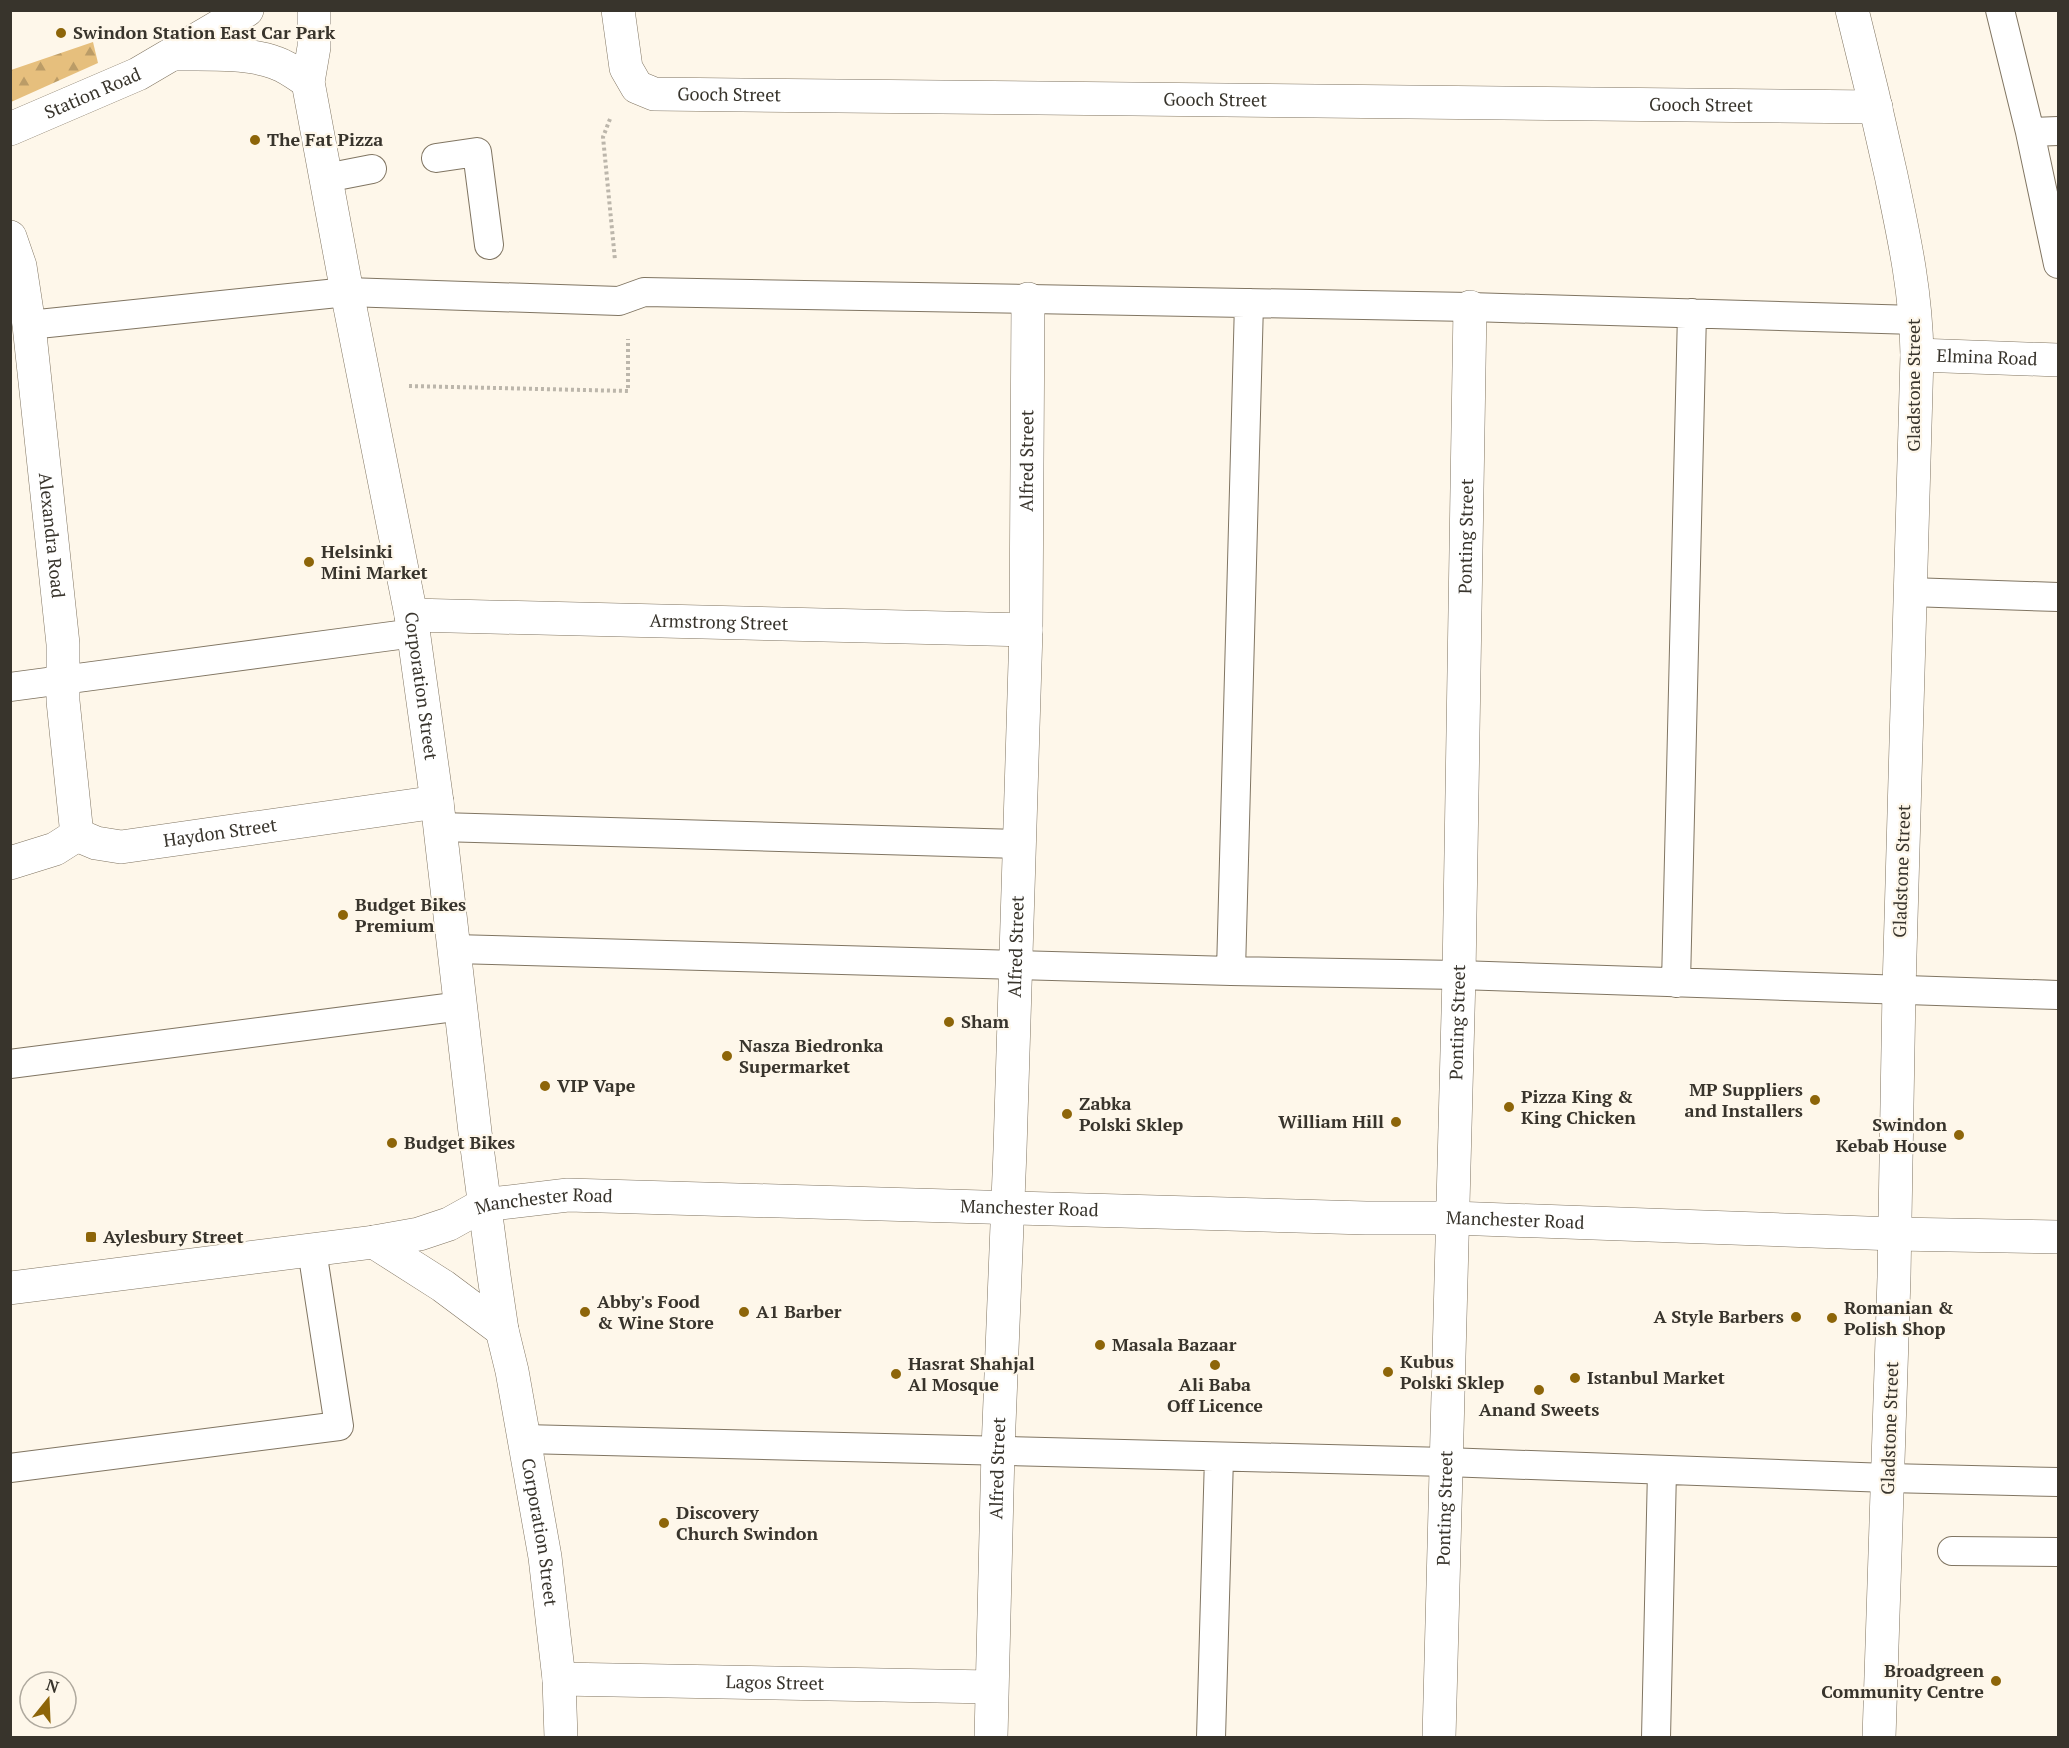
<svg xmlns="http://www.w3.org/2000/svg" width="2069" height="1748" font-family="'PT Serif',serif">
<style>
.forest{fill:url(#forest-firs)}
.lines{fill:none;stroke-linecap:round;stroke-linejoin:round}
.lane-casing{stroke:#807562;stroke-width:30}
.street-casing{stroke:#807562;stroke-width:34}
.secondary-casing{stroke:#807562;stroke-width:34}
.path{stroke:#bcb6ab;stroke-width:4;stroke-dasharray:3 3;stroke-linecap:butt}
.lane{stroke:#fff;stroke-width:28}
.street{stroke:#fff;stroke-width:33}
.secondary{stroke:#fff;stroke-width:33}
.poi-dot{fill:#8d6509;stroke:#fef7ea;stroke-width:2}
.labels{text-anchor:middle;stroke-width:4.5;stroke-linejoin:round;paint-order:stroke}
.poi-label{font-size:18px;font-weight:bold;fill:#38342c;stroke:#fef7ea;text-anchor:start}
.street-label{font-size:18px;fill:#38342c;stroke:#fef7ea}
</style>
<defs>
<pattern id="forest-firs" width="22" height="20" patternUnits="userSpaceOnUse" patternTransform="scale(1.5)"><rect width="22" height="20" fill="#e6bf7d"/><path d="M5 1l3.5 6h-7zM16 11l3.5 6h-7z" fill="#bb9c67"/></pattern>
</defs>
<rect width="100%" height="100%" fill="#fef7ea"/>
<path class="forest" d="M 93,42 L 98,63 L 11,102 L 11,70 Z"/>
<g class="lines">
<g class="lane-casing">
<path id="lane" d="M 2000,10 L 2030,132 L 2058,264
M 2030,132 L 2058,131
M 436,158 L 477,152 L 489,245
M 326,178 L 372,169
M 29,325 L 347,292 L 619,301 L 644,292 L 1470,307 L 1916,320
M 1910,592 L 2058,597
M 10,687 L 414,633
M 440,827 L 1019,844
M 455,949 L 1231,971 L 1459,975 L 2058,995
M 1231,971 L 1249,303
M 1676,983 L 1692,313
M 10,1064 L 462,1006
M 524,1439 L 1446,1462 L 1888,1478 L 2058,1482
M 10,1468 L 339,1426 L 312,1250
M 1952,1551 L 2058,1552
M 1211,1738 L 1219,1457
M 1656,1738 L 1662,1470"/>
</g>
<g class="street-casing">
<g id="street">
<path id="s1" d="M 618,10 L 626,68 L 637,87 L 654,94 L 1876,107"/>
<path d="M 1852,10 C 1866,65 1879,120 1891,175 C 1904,237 1916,291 1917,355 L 1899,990 L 1894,1277 L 1879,1738"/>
<path id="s2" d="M 10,237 L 20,266 L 29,325 L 63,644 L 63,701 L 77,835"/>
<path id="s3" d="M 1917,355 L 2058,360"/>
<path id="s4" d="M 411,615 L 1026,630"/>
<path id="s5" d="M 77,835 L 96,843 L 121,847 L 437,802"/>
<path d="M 10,863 L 55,849 L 77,835"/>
<path id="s6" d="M 559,1679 L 991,1687"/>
<path id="s7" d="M 991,1738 L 998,1450 L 1010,1150 L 1026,630 L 1028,299"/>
<path id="s8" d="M 1439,1738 L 1459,975 L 1470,307"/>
</g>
</g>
<g class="secondary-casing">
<g id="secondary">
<path id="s9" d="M 314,10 L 314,47 L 308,82 L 347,292 L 411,615 L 437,802 L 475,1132 L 494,1276 L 502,1330 L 512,1371 L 545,1557 L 559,1679 L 561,1738"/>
<path d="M 174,54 C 203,54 249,52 276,63 C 288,67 298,75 308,82"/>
<path id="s10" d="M 10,129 L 138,74 L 247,10"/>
<path d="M 374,1242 L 443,1286 L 502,1330"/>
<path id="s11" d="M 10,1288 L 374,1242 L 419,1234 L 449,1224 L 476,1209 L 491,1204 L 568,1195 L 1366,1218 L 1453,1218 L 1895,1234 L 2058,1237"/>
</g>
</g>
<path class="path" d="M 610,119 L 603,137 L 615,260
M 409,386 L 628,391 L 628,339"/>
<use href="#lane" class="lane"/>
<use href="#street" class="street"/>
<use href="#secondary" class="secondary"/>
</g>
<g class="poi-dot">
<circle cx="61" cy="33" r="6"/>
<circle cx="255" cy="140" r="6"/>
<circle cx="309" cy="562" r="6"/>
<circle cx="343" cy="915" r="6"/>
<circle cx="949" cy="1022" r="6"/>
<circle cx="727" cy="1056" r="6"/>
<circle cx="545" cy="1086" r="6"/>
<circle cx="1815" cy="1100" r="6"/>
<circle cx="1509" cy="1107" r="6"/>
<circle cx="1067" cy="1114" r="6"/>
<circle cx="1396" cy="1122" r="6"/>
<circle cx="1959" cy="1135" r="6"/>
<circle cx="392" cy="1143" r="6"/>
<rect x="85" y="1231" width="12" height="12" rx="3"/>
<circle cx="585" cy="1312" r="6"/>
<circle cx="744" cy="1312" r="6"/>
<circle cx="1796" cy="1317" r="6"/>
<circle cx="1832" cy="1318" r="6"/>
<circle cx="1100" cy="1345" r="6"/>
<circle cx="1215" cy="1365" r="6"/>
<circle cx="1388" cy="1372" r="6"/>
<circle cx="896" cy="1374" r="6"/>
<circle cx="1575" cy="1378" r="6"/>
<circle cx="1539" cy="1390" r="6"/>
<circle cx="664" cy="1523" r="6"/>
<circle cx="1996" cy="1681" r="6"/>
</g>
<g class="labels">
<g class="poi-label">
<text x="73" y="39">Swindon Station East Car Park</text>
<text x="267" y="146">The Fat Pizza</text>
<text x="321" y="558">Helsinki<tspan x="321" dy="21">Mini Market</tspan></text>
<text x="355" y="911">Budget Bikes<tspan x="355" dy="21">Premium</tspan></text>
<text x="961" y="1028">Sham</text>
<text x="739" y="1052">Nasza Biedronka<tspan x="739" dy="21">Supermarket</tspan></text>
<text x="557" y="1092">VIP Vape</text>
<text x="1803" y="1096" text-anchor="end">MP Suppliers<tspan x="1803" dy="21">and Installers</tspan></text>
<text x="1521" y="1103">Pizza King &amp;<tspan x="1521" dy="21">King Chicken</tspan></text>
<text x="1079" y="1110">Zabka<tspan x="1079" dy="21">Polski Sklep</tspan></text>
<text x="1384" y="1128" text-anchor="end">William Hill</text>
<text x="1947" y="1131" text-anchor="end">Swindon<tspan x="1947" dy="21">Kebab House</tspan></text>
<text x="404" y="1149">Budget Bikes</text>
<text x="103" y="1243">Aylesbury Street</text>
<text x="597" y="1308">Abby's Food<tspan x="597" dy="21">&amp; Wine Store</tspan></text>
<text x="1844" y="1314">Romanian &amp;<tspan x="1844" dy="21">Polish Shop</tspan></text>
<text x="756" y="1318">A1 Barber</text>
<text x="1784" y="1323" text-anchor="end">A Style Barbers</text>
<text x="1112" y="1351">Masala Bazaar</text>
<text x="1400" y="1368">Kubus<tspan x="1400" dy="21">Polski Sklep</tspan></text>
<text x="908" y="1370">Hasrat Shahjal<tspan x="908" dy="21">Al Mosque</tspan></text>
<text x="1587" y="1384">Istanbul Market</text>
<text x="1215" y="1391" text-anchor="middle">Ali Baba<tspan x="1215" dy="21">Off Licence</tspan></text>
<text x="1539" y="1416" text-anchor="middle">Anand Sweets</text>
<text x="676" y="1519">Discovery<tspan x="676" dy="21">Church Swindon</tspan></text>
<text x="1984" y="1677" text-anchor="end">Broadgreen<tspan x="1984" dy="21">Community Centre</tspan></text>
</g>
<g class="street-label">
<text dy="6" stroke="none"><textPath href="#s10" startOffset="90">Station Road</textPath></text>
<text dy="6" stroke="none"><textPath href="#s1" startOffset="174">Gooch Street</textPath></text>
<text dy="6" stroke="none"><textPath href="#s1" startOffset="660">Gooch Street</textPath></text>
<text dy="6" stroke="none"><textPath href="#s1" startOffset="1146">Gooch Street</textPath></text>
<text dy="6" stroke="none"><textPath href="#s3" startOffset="70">Elmina Road</textPath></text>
<text transform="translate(1914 385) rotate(-90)" y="6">Gladstone Street</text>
<text dy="6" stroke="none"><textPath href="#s7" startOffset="1278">Alfred Street</textPath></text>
<text dy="6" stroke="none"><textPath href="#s2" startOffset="302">Alexandra Road</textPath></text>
<text dy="6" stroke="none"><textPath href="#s8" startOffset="1202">Ponting Street</textPath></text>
<text dy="6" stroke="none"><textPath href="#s4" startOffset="308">Armstrong Street</textPath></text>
<text dy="6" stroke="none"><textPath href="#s9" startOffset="687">Corporation Street</textPath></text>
<text dy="6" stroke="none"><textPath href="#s5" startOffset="146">Haydon Street</textPath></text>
<text transform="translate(1902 871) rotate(-88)" y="6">Gladstone Street</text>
<text dy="6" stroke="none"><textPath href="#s7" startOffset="792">Alfred Street</textPath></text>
<text dy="6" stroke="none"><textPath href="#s8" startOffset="716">Ponting Street</textPath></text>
<text dy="6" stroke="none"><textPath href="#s11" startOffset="544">Manchester Road</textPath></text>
<text dy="6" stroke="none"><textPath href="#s11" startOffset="1030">Manchester Road</textPath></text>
<text dy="6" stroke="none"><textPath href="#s11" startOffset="1516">Manchester Road</textPath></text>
<text transform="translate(1890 1428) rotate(-88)" y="6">Gladstone Street</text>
<text dy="6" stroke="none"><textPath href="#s7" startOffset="270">Alfred Street</textPath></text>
<text dy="6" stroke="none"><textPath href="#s8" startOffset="230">Ponting Street</textPath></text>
<text dy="6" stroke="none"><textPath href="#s9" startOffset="1542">Corporation Street</textPath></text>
<text dy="6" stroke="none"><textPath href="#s6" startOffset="216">Lagos Street</textPath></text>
</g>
</g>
<rect width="2069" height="1748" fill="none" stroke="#38342c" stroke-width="24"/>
<g transform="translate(48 1700) rotate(18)"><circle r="28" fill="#fef7ea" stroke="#afa99e" stroke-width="1.5"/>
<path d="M0-4.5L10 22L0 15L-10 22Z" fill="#8d6509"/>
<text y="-9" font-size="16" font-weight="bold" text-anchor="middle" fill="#38342c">N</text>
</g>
</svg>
